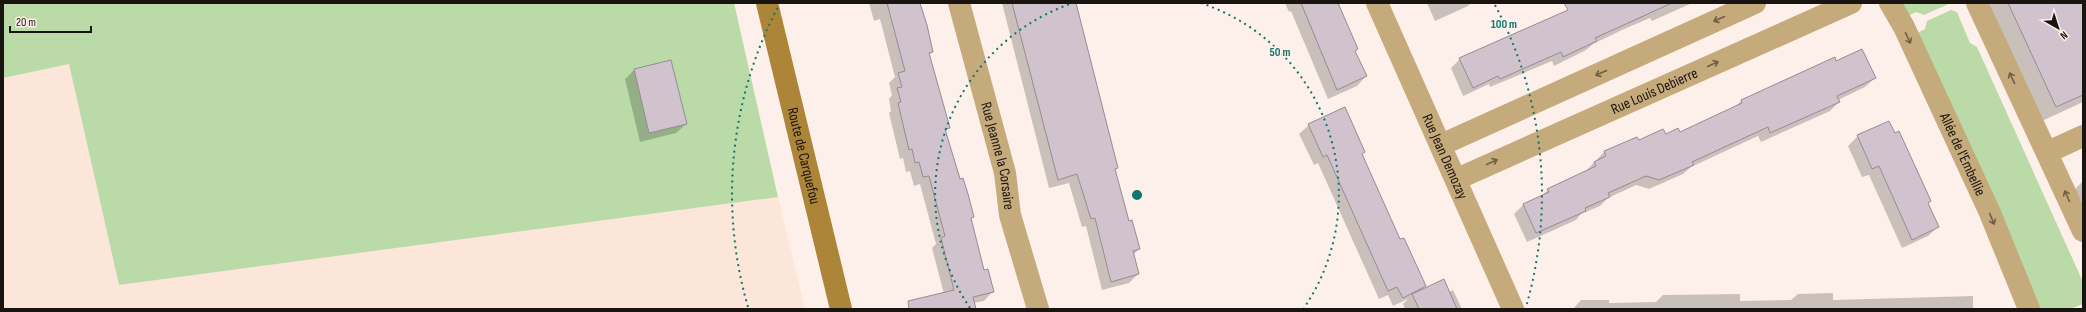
<svg xmlns="http://www.w3.org/2000/svg" width="2086" height="312" font-family="'Sofia Sans Condensed',sans-serif">
<style>
.built{fill:#fce5d9}
.green{fill:#badba7}
.shadow{fill:#0003}
.building{fill:#d1c3ce;stroke:#978a94}
.lines{fill:none;stroke-linecap:round;stroke-linejoin:round}
.street{stroke:#c5aa7b;stroke-width:22}
.secondary{stroke:#ad8538;stroke-width:22}
.oneway{stroke:#705f46}
.ring{fill:none;stroke:#0f766e;stroke-width:2;stroke-dasharray:2 4}
.labels{text-anchor:middle;stroke-width:3;stroke-linejoin:round;paint-order:stroke}
.street-label{font-size:15px;fill:#1a1411;stroke:#fdf0ea}
.centre{fill:#0f766e;stroke:#fdf0ea;stroke-width:2}
.ring-label{font-size:12px;text-anchor:middle;font-weight:bold;fill:#0f766e;stroke:#fdf0ea;stroke-width:3;stroke-linejoin:round;paint-order:stroke}
</style>
<rect width="100%" height="100%" fill="#fdf0ea"/>
<path class="built" d="M 69,64 L 119,285 L 778,197 L 805,309 L 3,309 L 3,77 Z"/>
<path class="green" d="M 3,3 L 734,3 L 778,197 L 119,285 L 69,64 L 3,78 Z
M 1902,3 L 1951,3 L 1924,15 L 1916,12 L 1908,16 Z
M 1951,10 L 1957,12 L 1970,43 L 1977,47 L 2083,282 L 2083,304 L 2070,309 L 2040,309 L 1915,34 L 1925,29 L 1927,21 Z"/>
<path class="shadow" d="M 869,3 L 916,3 L 932,52 L 929,55 L 949,127 L 945,131 L 973,217 L 970,219 L 983,271 L 993,291 L 984,301 L 973,303 L 975,309 L 938,309 L 944,294 L 932,248 L 936,244 L 920,184 L 914,186 L 910,171 L 906,172 L 903,158 L 900,159 L 889,113 L 891,111 L 889,99 L 892,95 L 889,83 L 895,77 L 880,19 L 874,21 Z
M 1002,3 L 1051,3 L 1117,168 L 1115,170 L 1128,222 L 1139,249 L 1133,255 L 1138,274 L 1129,283 L 1102,290 L 1086,226 L 1082,227 L 1069,183 L 1049,188 Z
M 1285,3 L 1333,3 L 1357,49 L 1354,52 L 1366,76 L 1357,86 L 1328,99 L 1291,11 L 1289,12 Z
M 1427,3 L 1471,3 L 1468,6 L 1435,21 Z
M 1596,3 L 1692,3 L 1652,21 L 1650,18 L 1624,29 L 1593,44 L 1586,50 L 1554,66 L 1552,61 L 1490,87 L 1489,84 L 1463,96 L 1451,68 L 1460,59 Z
M 1989,3 L 2081,3 L 2083,7 L 2083,102 L 2042,121 Z
M 1834,59 L 1836,62 L 1875,78 L 1865,87 L 1838,100 L 1839,102 L 1830,111 L 1761,142 L 1758,136 L 1691,167 L 1683,174 L 1649,189 L 1636,185 L 1608,198 L 1600,206 L 1581,214 L 1576,220 L 1527,242 L 1514,214 L 1523,205 L 1540,197 L 1548,190 L 1585,172 L 1604,152 L 1637,138 L 1638,141 L 1679,133 L 1733,109 L 1741,101 Z
M 634,70 L 686,124 L 676,133 L 640,142 L 625,79 Z
M 1309,125 L 1361,155 L 1400,241 L 1425,286 L 1420,291 L 1449,292 L 1453,290 L 1462,309 L 1405,309 L 1403,304 L 1408,299 L 1393,306 L 1388,295 L 1379,299 L 1318,163 L 1314,165 L 1299,134 Z
M 1858,136 L 1927,204 L 1938,227 L 1928,236 L 1902,248 L 1869,175 L 1862,177 L 1848,146 Z
M 2083,181 L 2083,203 L 2073,191 Z
M 1833,293 L 1833,300 L 1973,296 L 1973,309 L 1573,309 L 1581,300 L 1609,300 L 1609,303 L 1656,302 L 1663,295 L 1740,294 L 1740,301 L 1791,300 L 1798,294 Z"/>
<path class="building" d="M 887,3 L 920,3 L 927,25 L 933,52 L 929,53 L 950,128 L 945,129 L 960,179 L 963,178 L 968,194 L 974,217 L 971,218 L 984,270 L 988,269 L 994,292 L 973,297 L 976,309 L 909,309 L 908,301 L 954,290 L 941,238 L 945,236 L 929,176 L 923,177 L 919,162 L 915,163 L 912,149 L 909,150 L 898,103 L 901,102 L 897,88 L 902,87 L 898,73 L 905,71 Z
M 1012,3 L 1076,3 L 1118,168 L 1115,169 L 1129,221 L 1132,220 L 1140,249 L 1133,251 L 1139,274 L 1111,282 L 1095,218 L 1091,219 L 1077,174 L 1058,180 Z
M 1301,3 L 1338,3 L 1358,49 L 1355,51 L 1367,76 L 1337,90 Z
M 1564,3 L 1672,3 L 1595,38 L 1597,41 L 1563,57 L 1561,52 L 1500,79 L 1498,76 L 1473,88 L 1459,58 L 1568,10 Z
M 2008,3 L 2083,3 L 2083,95 L 2056,107 Z
M 1862,49 L 1876,78 L 1837,96 L 1840,102 L 1770,133 L 1768,127 L 1692,162 L 1694,165 L 1659,180 L 1646,176 L 1608,193 L 1610,197 L 1585,208 L 1586,211 L 1536,233 L 1523,204 L 1549,192 L 1547,189 L 1596,166 L 1594,162 L 1606,156 L 1604,151 L 1637,137 L 1639,140 L 1663,129 L 1666,134 L 1678,128 L 1680,132 L 1742,103 L 1741,100 L 1835,57 L 1836,61 Z
M 671,60 L 687,124 L 649,133 L 634,69 Z
M 1345,107 L 1365,152 L 1362,154 L 1400,239 L 1404,238 L 1426,286 L 1403,298 L 1397,287 L 1388,291 L 1327,155 L 1323,157 L 1308,124 Z
M 1889,121 L 1895,133 L 1899,131 L 1931,201 L 1928,203 L 1939,227 L 1912,240 L 1879,166 L 1872,169 L 1857,135 Z
M 1444,279 L 1457,309 L 1419,309 L 1412,294 Z"/>
<g class="lines">
<g class="street">
<path id="s1" d="M 959,3 L 1005,173 L 1010,215 L 1038,309"/>
<path id="s2" d="M 1377,3 L 1513,309"/>
<path id="s3" d="M 1890,3 L 1904,27 L 1990,213 L 2029,309"/>
<path d="M 1977,3 L 2083,231"/>
<path d="M 1441,145 L 1755,3"/>
<path d="M 2048,152 L 2083,136"/>
<path id="s4" d="M 1457,179 L 1851,3"/>
</g>
<path class="secondary" id="s5" d="M 767,3 L 841,309"/>
</g>
<defs><path id="oneway-shaft" d="M-6 0H5M1.5-3L5.5 0L1.5 3" fill="none" stroke-width="1.6" stroke-linecap="round" stroke-linejoin="round"/></defs>
<g class="oneway">
<use href="#oneway-shaft" transform="translate(1719 19) rotate(156)"/>
<use href="#oneway-shaft" transform="translate(1908 38) rotate(65)"/>
<use href="#oneway-shaft" transform="translate(1713 64) rotate(-24)"/>
<use href="#oneway-shaft" transform="translate(1601 73) rotate(156)"/>
<use href="#oneway-shaft" transform="translate(2012 78) rotate(-115)"/>
<use href="#oneway-shaft" transform="translate(1492 162) rotate(-24)"/>
<use href="#oneway-shaft" transform="translate(2067 196) rotate(-114)"/>
<use href="#oneway-shaft" transform="translate(1992 219) rotate(68)"/>
</g>
<g class="ring">
<path d="M970 308A202 202 0 0 1 1073 3M1201 3A202 202 0 0 1 1304 308"/>
<path d="M748 307A405 405 0 0 1 779 5M1495 5A405 405 0 0 1 1526 307"/>
</g>
<g class="labels">
<g class="street-label">
<text dy="5" stroke="none"><textPath href="#s4" startOffset="216">Rue Louis Debierre</textPath></text>
<text dy="5" stroke="none"><textPath href="#s3" startOffset="168">Allée de l'Embellie</textPath></text>
<text dy="5" stroke="none"><textPath href="#s5" startOffset="157">Route de Carquefou</textPath></text>
<text dy="5" stroke="none"><textPath href="#s1" startOffset="158">Rue Jeanne la Corsaire</textPath></text>
<text dy="5" stroke="none"><textPath href="#s2" startOffset="168">Rue Jean Demozay</textPath></text>
</g>
</g>
<circle cx="1137" cy="195" r="6" class="centre"/>
<g class="ring-label">
<text x="1504" y="28">100 m</text>
<text x="1280" y="56">50 m</text>
</g>
<rect width="2086" height="312" fill="none" stroke="#1a1411" stroke-width="8"/>
<g transform="translate(2058 28) rotate(141)" stroke="#fdf0ea" stroke-width="3" paint-order="stroke">
<path d="M0-3L7 15L0 10L-7 15Z" fill="#1a1411"/>
<text y="-6" font-size="11" font-weight="bold" text-anchor="middle" fill="#1a1411">N</text>
</g>
<path d="M10 26v6h81v-6" fill="none" stroke="#1a1411" stroke-width="2"/>
<text x="16" y="26" font-size="12" fill="#1a1411" stroke="#fdf0ea" stroke-width="3" paint-order="stroke">20 m</text>
</svg>
